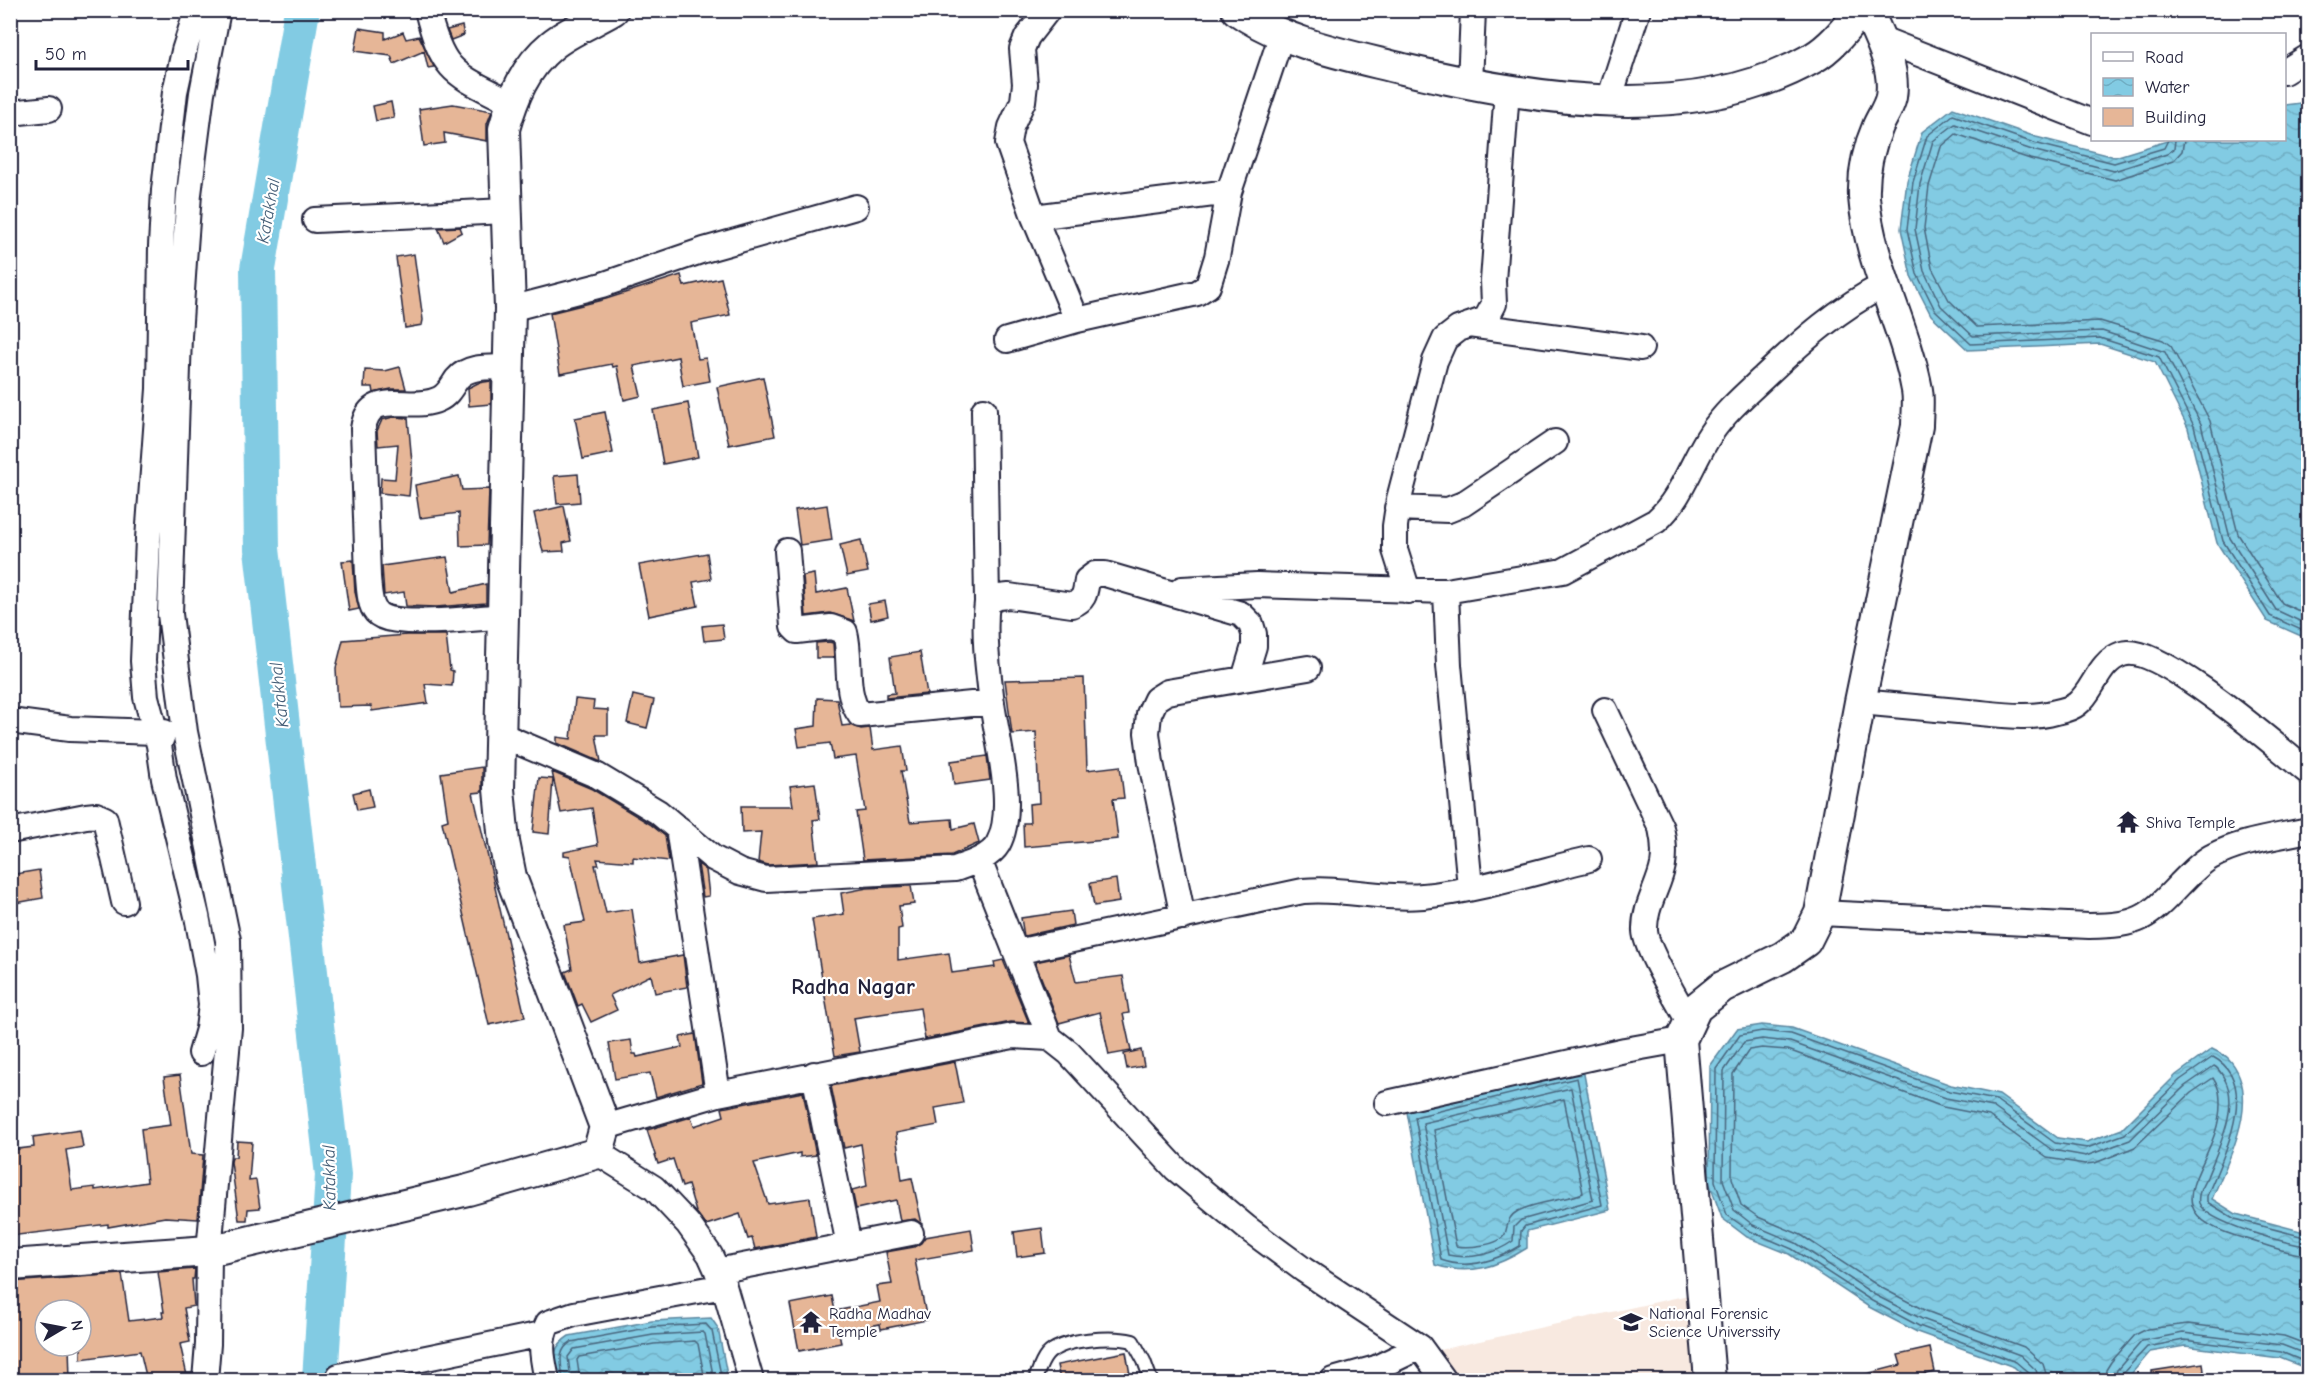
<svg xmlns="http://www.w3.org/2000/svg" width="2319" height="1391" font-family="'Comic Neue',sans-serif">
<style>
.built{fill:#f8e9e0}
.water{fill:url(#water-waves);stroke:#5c87a0;stroke-width:1.5}
.lines{fill:none;stroke-linecap:round;stroke-linejoin:round}
.shore{stroke:#48667e;stroke-width:1.5}
.river{stroke:#82cbe3;stroke-width:36}
.building{fill:#e6b697;stroke:#22223b;stroke-width:1.5}
.service-casing{stroke:#22223b;stroke-width:16}
.minor-casing{stroke:#22223b;stroke-width:28}
.tertiary-casing{stroke:#22223b;stroke-width:34}
.service{stroke:#fff;stroke-width:12}
.minor{stroke:#fff;stroke-width:24}
.tertiary{stroke:#fff;stroke-width:30}
.labels{text-anchor:middle;stroke-width:4.5;stroke-linejoin:round;paint-order:stroke}
.poi-label{font-size:16px;fill:#22223b;stroke:#fff;text-anchor:start}
.water-label{font-size:18px;font-style:italic;fill:#445d76;stroke:#fff}
.district-label{font-size:22px;font-weight:bold;fill:#22223b;stroke:#fff}
</style>
<defs>
<pattern id="water-waves" width="16" height="10" patternUnits="userSpaceOnUse" patternTransform="scale(1.5)"><rect width="16" height="10" fill="#82cbe3"/><path d="M0 5q4-4 8 0t8 0" fill="none" stroke="#70aec4"/></pattern>
</defs>
<rect width="100%" height="100%" fill="#fff"/>
<filter id="ink" filterUnits="userSpaceOnUse"><feTurbulence type="fractalNoise" baseFrequency=".0167" numOctaves="2"/><feDisplacementMap in="SourceGraphic" scale="12" xChannelSelector="R" yChannelSelector="G"/><feConvolveMatrix kernelMatrix="1 2 1 2 8 2 1 2 1" color-interpolation-filters="sRGB"/></filter>
<g filter="url(#ink)">
<path class="built" d="M 1693,1294 L 1701,1380 L 1452,1380 L 1439,1350 Z"/>
<path class="water" d="M 2308,102 L 2308,639 L 2267,621 L 2217,543 L 2188,428 L 2155,362 L 2100,344 L 1968,350 L 1931,315 L 1911,276 L 1901,229 L 1907,181 L 1922,132 L 1953,108 L 2036,137 L 2115,157 L 2170,140 L 2284,140 L 2285,105 Z
M 1762,1025 L 1792,1028 L 1951,1085 L 1999,1095 L 2058,1138 L 2087,1142 L 2122,1129 L 2176,1075 L 2212,1049 C 2217,1052 2224,1054 2228,1058 C 2264,1096 2228,1160 2212,1199 L 2236,1214 L 2308,1233 L 2308,1369 L 2280,1358 L 2185,1346 L 2150,1352 L 2126,1380 L 2028,1380 L 2014,1367 L 1917,1332 L 1869,1307 L 1789,1254 L 1747,1237 L 1722,1218 L 1709,1182 L 1710,1066 L 1737,1029 Z
M 1583,1069 L 1610,1210 L 1527,1231 L 1527,1248 C 1497,1267 1470,1276 1435,1265 L 1407,1112 L 1544,1081 Z
M 711,1318 L 718,1328 L 728,1380 L 557,1380 C 555,1360 549,1349 569,1336 L 652,1321 Z"/>
<g class="lines">
<path class="shore" d="M 2168,140 L 2164,148 L 2114,163 L 2034,143 L 1953,115 L 1927,136 L 1913,182 L 1907,229 L 1917,274 L 1935,310 L 1971,344 L 2100,338 L 2159,357 L 2194,426 L 2223,541 L 2270,616 L 2308,633
M 2175,140 L 2174,149 L 2167,154 L 2114,171 L 2032,150 L 1955,124 L 1933,141 L 1920,184 L 1915,229 L 1924,271 L 1941,306 L 1973,336 L 2102,331 L 2165,352 L 2201,424 L 2230,538 L 2276,610 L 2308,625
M 2184,140 L 2182,151 L 2173,161 L 2115,180 L 2030,159 L 1956,134 L 1941,147 L 1929,186 L 1924,228 L 1932,268 L 1949,300 L 1977,327 L 2100,321 L 2163,340 L 2171,346 L 2210,421 L 2238,534 L 2282,603 L 2308,615
M 1577,1078 L 1602,1205 L 1525,1226 L 1521,1231 L 1520,1246 C 1497,1260 1468,1270 1441,1260 L 1415,1117 Z
M 1571,1088 L 1593,1200 L 1521,1220 L 1514,1227 L 1513,1241 C 1495,1254 1470,1260 1448,1255 L 1423,1123 Z
M 1564,1099 L 1583,1193 C 1562,1201 1538,1201 1518,1211 C 1507,1217 1508,1225 1505,1234 C 1500,1246 1466,1248 1456,1246 L 1434,1130 Z
M 563,1380 C 562,1365 556,1351 571,1342 L 652,1327 L 706,1324 L 712,1331 L 722,1380
M 571,1380 L 568,1357 L 574,1349 L 653,1335 L 703,1332 L 705,1334 L 714,1380
M 580,1380 L 577,1360 L 579,1357 L 654,1344 L 695,1341 L 698,1344 L 705,1380
M 2032,1380 L 2030,1374 L 2016,1362 L 1919,1326 L 1872,1301 L 1792,1249 L 1750,1231 L 1727,1215 L 1715,1181 L 1716,1069 L 1740,1035 L 1762,1031 L 1791,1034 L 1949,1091 L 1996,1100 L 2055,1143 L 2087,1148 L 2125,1134 L 2180,1080 L 2213,1057 C 2262,1083 2222,1159 2207,1196 L 2207,1202 L 2235,1219 L 2308,1238
M 2039,1380 L 2036,1370 L 2020,1355 L 1922,1319 L 1875,1295 L 1796,1243 L 1753,1225 L 1734,1210 L 1723,1180 L 1724,1071 L 1744,1042 L 1762,1039 L 1790,1042 L 1946,1098 L 1993,1107 L 2052,1150 L 2086,1156 L 2130,1140 L 2185,1086 L 2214,1066 C 2220,1069 2222,1075 2225,1080 C 2240,1107 2217,1151 2207,1177 C 2203,1184 2197,1194 2199,1203 C 2205,1222 2289,1245 2308,1246
M 2048,1380 L 2043,1364 L 2024,1347 L 1926,1311 L 1880,1287 L 1801,1235 L 1758,1217 L 1741,1205 L 1732,1178 L 1733,1074 L 1749,1050 L 1762,1048 L 1788,1050 L 1943,1107 L 1989,1116 L 2047,1158 L 2085,1164 L 2095,1163 L 2135,1147 L 2191,1093 L 2213,1078 C 2219,1087 2220,1093 2220,1104 C 2220,1168 2140,1211 2246,1239 C 2266,1245 2288,1254 2308,1255
M 2105,1380 L 2106,1370 L 2111,1362 L 2135,1335 L 2147,1329 L 2188,1324 L 2284,1336 L 2308,1345
M 2114,1380 L 2117,1370 L 2142,1341 L 2183,1333 L 2282,1345 L 2308,1355
M 2121,1380 L 2123,1373 L 2147,1347 L 2184,1340 L 2281,1352 L 2308,1363"/>
<path class="river" d="M 302,10 L 258,269 L 262,549 L 333,1175 L 320,1380"/>
</g>
<path class="building" d="M 462,26 L 464,35 L 451,40 L 447,30 Z
M 359,28 L 385,32 L 385,39 L 403,32 L 406,39 L 419,36 L 434,67 L 428,68 L 424,51 L 394,64 L 391,56 L 355,51 Z
M 391,102 L 394,118 L 376,121 L 373,106 Z
M 453,104 L 492,111 L 487,124 L 487,141 L 444,133 L 445,143 L 424,146 L 419,109 Z
M 460,227 L 462,232 L 444,242 L 438,228 Z
M 414,254 L 423,320 L 422,325 L 405,328 L 396,257 Z
M 681,275 L 684,286 L 721,278 L 730,315 L 691,323 L 698,359 L 706,358 L 710,381 L 683,386 L 678,357 L 634,366 L 641,396 L 624,400 L 617,366 L 613,367 L 612,364 L 560,374 L 550,313 L 606,299 Z
M 400,367 L 406,389 L 391,389 L 374,393 L 373,387 L 364,387 L 365,370 L 385,371 Z
M 763,377 L 775,436 L 729,445 L 717,387 Z
M 491,381 L 491,404 L 469,406 L 468,388 L 478,383 Z
M 688,403 L 698,457 L 663,464 L 653,410 Z
M 605,412 L 613,453 L 583,459 L 575,418 Z
M 393,417 L 408,418 L 412,463 L 409,496 L 380,493 L 381,478 L 395,479 L 398,444 L 378,446 L 377,431 L 382,420 Z
M 578,474 L 580,502 L 557,504 L 554,476 Z
M 459,476 L 462,490 L 489,489 L 487,545 L 460,546 L 459,513 L 420,518 L 415,485 Z
M 827,505 L 832,540 L 800,545 L 795,510 Z
M 564,506 L 571,541 L 563,543 L 564,551 L 543,552 L 534,513 Z
M 861,540 L 868,572 L 847,576 L 840,545 Z
M 707,553 L 711,579 L 693,582 L 698,606 L 649,616 L 639,565 Z
M 447,557 L 453,592 L 486,584 L 486,603 L 436,607 L 406,606 L 404,592 L 384,595 L 382,566 Z
M 353,560 L 355,592 L 359,609 L 349,611 L 342,561 Z
M 814,574 L 816,594 L 847,588 L 854,621 L 830,613 L 806,616 L 803,576 Z
M 885,601 L 888,616 L 871,620 L 868,604 Z
M 722,624 L 724,639 L 704,641 L 702,626 Z
M 407,635 L 446,635 L 450,670 L 453,671 L 452,686 L 425,684 L 428,703 L 372,711 L 371,706 L 338,707 L 336,668 L 343,640 Z
M 829,642 L 833,643 L 834,658 L 816,658 L 816,643 Z
M 920,652 L 927,694 L 886,698 L 886,694 L 895,693 L 890,657 Z
M 1084,678 L 1087,770 L 1120,766 L 1124,798 L 1113,799 L 1118,839 L 1024,847 L 1023,823 L 1030,823 L 1029,804 L 1039,803 L 1036,732 L 1012,734 L 1005,680 Z
M 633,695 L 654,700 L 647,728 L 627,723 Z
M 817,698 L 837,699 L 842,726 L 850,725 L 861,729 L 870,728 L 873,750 L 902,746 L 906,771 L 901,771 L 910,822 L 952,819 L 953,829 L 974,824 L 979,843 L 952,855 L 863,860 L 856,812 L 865,811 L 856,756 L 833,759 L 830,743 L 799,747 L 796,729 L 816,726 Z
M 575,699 L 594,701 L 593,709 L 608,710 L 608,735 L 596,735 L 601,762 L 557,743 L 557,737 L 571,739 Z
M 987,756 L 990,780 L 954,785 L 951,761 Z
M 482,767 L 482,792 L 473,793 L 525,1017 L 489,1025 L 442,822 L 448,820 L 441,773 Z
M 552,772 L 592,789 L 650,824 L 665,836 L 669,861 L 633,857 L 633,862 L 597,859 L 599,865 L 595,865 L 606,913 L 632,909 L 640,963 L 683,955 L 687,987 L 655,993 L 651,975 L 610,995 L 617,1010 L 591,1022 L 582,1004 L 578,1006 L 565,972 L 572,969 L 564,925 L 585,922 L 570,856 L 564,855 L 564,852 L 598,845 L 592,808 L 561,813 Z
M 539,778 L 553,779 L 549,834 L 533,832 Z
M 815,783 L 820,819 L 813,820 L 818,862 L 768,865 L 758,862 L 761,832 L 742,833 L 741,806 L 793,806 L 790,786 Z
M 369,789 L 373,807 L 357,810 L 353,793 Z
M 698,864 L 706,870 L 709,896 L 703,897 Z
M 39,870 L 43,898 L 10,904 L 10,875 Z
M 1116,879 L 1119,902 L 1094,906 L 1090,883 Z
M 911,886 L 914,904 L 899,906 L 902,928 L 898,929 L 898,960 L 949,953 L 952,973 L 995,967 L 994,962 L 1003,960 L 1029,1023 L 1011,1022 L 925,1039 L 920,1008 L 854,1018 L 860,1052 L 835,1056 L 812,919 L 844,914 L 841,893 L 867,888 Z
M 1071,911 L 1073,925 L 1024,936 L 1021,918 Z
M 1069,955 L 1076,982 L 1123,976 L 1129,1013 L 1123,1014 L 1131,1051 L 1109,1055 L 1100,1012 L 1059,1023 L 1035,962 Z
M 695,1034 L 702,1083 L 656,1097 L 650,1073 L 615,1079 L 609,1043 L 631,1040 L 633,1054 L 636,1054 L 637,1057 L 682,1047 L 680,1037 Z
M 1141,1050 L 1144,1066 L 1127,1069 L 1124,1054 Z
M 955,1062 L 963,1103 L 935,1108 L 938,1125 L 896,1133 L 902,1180 L 912,1178 L 922,1224 L 915,1219 L 900,1221 L 896,1200 L 856,1209 L 852,1190 L 867,1186 L 861,1144 L 844,1148 L 831,1086 Z
M 180,1075 L 191,1154 L 203,1155 L 198,1219 L 165,1217 L 108,1227 L 108,1224 L 10,1236 L 10,1150 L 34,1147 L 33,1137 L 80,1130 L 83,1147 L 66,1150 L 72,1190 L 95,1187 L 95,1190 L 147,1182 L 141,1129 L 171,1125 L 164,1077 Z
M 803,1092 L 816,1155 L 800,1157 L 800,1153 L 754,1163 L 768,1204 L 810,1198 L 816,1237 L 755,1249 L 752,1238 L 748,1239 L 740,1214 L 706,1225 L 696,1212 L 688,1185 L 682,1187 L 673,1159 L 658,1164 L 647,1130 L 691,1117 L 694,1126 L 724,1116 L 722,1108 Z
M 237,1141 L 252,1142 L 249,1181 L 256,1180 L 260,1208 L 248,1209 L 247,1220 L 239,1220 L 231,1162 L 232,1157 L 236,1157 Z
M 1042,1228 L 1045,1253 L 1017,1257 L 1014,1232 Z
M 971,1229 L 974,1250 L 915,1260 L 927,1320 L 881,1329 L 880,1324 L 839,1332 L 841,1343 L 799,1351 L 790,1304 L 832,1296 L 835,1311 L 880,1302 L 877,1286 L 892,1284 L 886,1252 L 914,1247 L 921,1243 L 925,1237 Z
M 195,1269 L 194,1279 L 192,1279 L 194,1306 L 184,1308 L 190,1342 L 180,1344 L 188,1380 L 147,1380 L 140,1351 L 81,1359 L 81,1310 L 45,1310 L 45,1346 L 69,1346 L 70,1380 L 10,1380 L 10,1282 L 122,1274 L 129,1321 L 163,1317 L 162,1312 L 164,1312 L 158,1272 Z
M 1930,1348 L 1935,1372 L 1921,1375 L 1922,1380 L 1862,1380 L 1862,1375 L 1901,1365 L 1898,1355 Z
M 1126,1352 L 1131,1380 L 1060,1380 L 1057,1365 Z
M 2203,1363 L 2205,1380 L 2152,1380 L 2152,1371 Z"/>
<g class="lines">
<g class="service-casing">
<path id="service" d="M 1035,1380 C 1038,1372 1041,1362 1047,1355 C 1062,1338 1113,1336 1133,1341 L 1144,1361 L 1151,1380"/>
</g>
<g class="minor-casing">
<path id="minor" d="M 427,10 C 443,75 456,74 512,103
M 1048,10 L 1027,37 L 1022,49 L 1025,84 L 1023,101 L 1011,127 L 1008,143 L 1034,217 L 1077,320
M 1879,38 L 2092,122
M 2284,72 L 2308,57
M 1470,84 L 1473,10
M 1609,100 L 1638,10
M 10,113 L 49,109
M 1034,217 L 1229,192
M 315,220 L 506,211
M 510,309 L 602,285 L 704,250 L 856,207
M 1469,325 L 1641,348
M 1007,340 L 1077,320 L 1197,293 L 1208,286 L 1217,257 L 1229,192 L 1282,34
M 984,410 L 987,602
M 1397,508 L 1448,510 L 1463,504 L 1555,442
M 787,551 L 793,627 L 797,631 L 831,627 L 845,632 C 852,658 843,692 860,715 L 992,702
M 1182,589 L 1257,585 L 1446,591 L 1563,571 L 1656,521 C 1682,498 1692,461 1711,433 C 1726,411 1746,394 1765,376 C 1802,341 1839,308 1884,285
M 1408,591 L 1395,550 L 1395,526 L 1399,499 L 1435,361 L 1445,339 L 1458,329 L 1486,319 L 1494,304 L 1493,281 L 1507,90
M 1446,591 L 1449,665 L 1470,887
M 504,616 C 480,618 390,629 376,612 C 369,604 369,587 368,577 L 363,429 C 369,386 411,413 439,399 C 448,395 452,386 457,379 C 469,364 492,368 509,367
M 1860,702 C 1896,705 1933,709 1969,712 C 1996,714 2029,720 2056,712 C 2061,711 2072,708 2077,704 C 2094,691 2098,662 2122,654 C 2158,642 2278,748 2308,772
M 1605,710 L 1661,828 C 1664,841 1665,852 1663,865 C 1659,887 1644,907 1645,931 C 1646,950 1679,1003 1689,1022
M 10,721 L 70,729 L 155,732
M 164,732 L 159,745 L 164,779 L 197,916 L 208,975 L 211,1005 L 208,1029 L 201,1053
M 501,735 L 598,776 L 658,812 L 713,858 L 740,872 L 766,879 L 955,869 C 969,864 990,858 998,844 C 1017,809 997,741 992,703 C 988,670 983,634 987,602 L 999,597 L 1009,596 L 1072,605 C 1085,600 1085,593 1087,580 L 1095,574 L 1105,574 L 1241,614 L 1251,624 L 1254,634 L 1254,646 L 1244,679
M 159,745 L 146,697 L 143,661 L 148,539 L 159,389 L 161,246 L 164,190 L 175,92 L 184,51 L 197,10
M 678,828 L 718,1094
M 10,831 L 86,816 L 96,815 L 105,819 L 124,902
M 979,860 L 1050,1038
M 1820,913 L 2089,926 C 2139,925 2146,920 2180,884 C 2189,875 2200,863 2211,857 C 2240,841 2277,837 2308,830
M 1183,917 L 1151,763 L 1147,733 L 1149,714 L 1156,699 L 1167,692 L 1308,668
M 1016,952 L 1303,891 C 1343,887 1383,900 1423,896 C 1476,891 1536,872 1589,859
M 814,1074 L 849,1245
M 1387,1103 L 1625,1050 L 1681,1040
M 605,1127 L 718,1094 L 1013,1036 L 1050,1038 L 1069,1053 L 1176,1169 L 1247,1228 L 1304,1270 L 1420,1347 L 1444,1380
M 598,1153 L 654,1188 L 688,1224 L 710,1255 L 724,1286 L 751,1380
M 717,1271 L 911,1233
M 339,1376 L 542,1334
M 205,1380 L 208,1344 L 209,1251 L 229,1028 L 228,940 L 185,732 L 170,614 L 179,336 L 184,261 L 189,194 L 202,93 L 218,10
M 547,1380 C 543,1360 538,1342 548,1323 L 574,1314 L 724,1286
M 1333,1380 L 1376,1368 L 1420,1347"/>
</g>
<g class="tertiary-casing">
<path id="tertiary" d="M 1237,10 C 1285,44 1347,55 1403,69 C 1531,99 1692,127 1813,58 C 1832,47 1847,27 1861,10
M 10,1265 L 209,1251 L 468,1190 L 598,1153 L 605,1127 L 511,877 L 504,842 L 499,789 L 510,309 L 504,129 C 513,97 525,67 552,45 C 569,31 593,22 613,10
M 1710,1380 L 1681,1040 L 1696,1008 L 1722,987 L 1783,957 L 1806,941 L 1820,913 L 1860,702 L 1917,426 C 1917,415 1919,401 1917,390 C 1905,324 1869,264 1864,197 C 1863,172 1868,149 1878,126 C 1882,117 1889,107 1891,97 C 1896,67 1879,37 1867,10"/>
</g>
<use href="#service" class="service"/>
<use href="#minor" class="minor"/>
<use href="#tertiary" class="tertiary"/>
</g>
</g>
<defs>
<g id="temple-bare" transform="scale(1.8)"><path d="M0-6L5-2H3V0L6.5 2.5H4V6H1.5V3h-3V6H-4V2.5H-6.5L-3 0V-2H-5Z" fill="#22223b" stroke="#fff" stroke-width="2.5" paint-order="stroke"/></g>
<g id="university-bare" transform="scale(1.8)"><path d="M0-5L7-2L0 1L-7-2ZM-4 1L0 2.5L4 1V4Q0 6-4 4Z" fill="#22223b" stroke="#fff" stroke-width="2.5" paint-order="stroke"/></g>
</defs>
<g fill-rule="evenodd">
<use href="#temple-bare" x="2128" y="822"/>
<use href="#temple-bare" x="811" y="1322"/>
<use href="#university-bare" x="1631" y="1322"/>
</g>
<g class="labels">
<g class="poi-label">
<text x="2146" y="828">Shiva Temple</text>
<text x="829" y="1319">Radha Madhav<tspan x="829" dy="18">Temple</tspan></text>
<text x="1649" y="1319">National Forensic<tspan x="1649" dy="18">Science Universsity</tspan></text>
</g>
<g class="water-label">
<text transform="translate(268 211) rotate(-80)" y="6">Katakhal</text>
<text transform="translate(279 695) rotate(-96)" y="6">Katakhal</text>
<text transform="translate(329 1178) rotate(-91)" y="6">Katakhal</text>
</g>
<g class="district-label">
<text x="853" y="994">Radha Nagar</text>
</g>
</g>
<rect width="2319" height="1391" fill="none" stroke="#fff" stroke-width="36"/>
<rect x="18" y="18" width="2283" height="1355" fill="none" stroke="#22223b" stroke-width="2" filter="url(#ink)"/>
<rect x="2091" y="33" width="195" height="108" fill="#ffffff" stroke="#a7a7b1" stroke-width="1.5"/>
<rect x="2103" y="52" width="30" height="9" fill="#ffffff" stroke="#a7a7b1" stroke-width="1.5"/>
<text x="2145" y="63" font-size="18" fill="#22223b">Road</text>
<rect x="2103" y="78" width="30" height="18" fill="url(#water-waves)" stroke="#a7a7b1" stroke-width="1.5"/>
<text x="2145" y="93" font-size="18" fill="#22223b">Water</text>
<rect x="2103" y="108" width="30" height="18" fill="#e6b697" stroke="#a7a7b1" stroke-width="1.5"/>
<text x="2145" y="123" font-size="18" fill="#22223b">Building</text>
<g transform="translate(63 1328) rotate(80)"><circle r="28" fill="#ffffff" stroke="#a7a7b1" stroke-width="1.5"/>
<path d="M0-4.5L10 22L0 15L-10 22Z" fill="#22223b"/>
<text y="-9" font-size="16" font-weight="bold" text-anchor="middle" fill="#22223b">N</text>
</g>
<path d="M36 60v9h152v-9" fill="none" stroke="#22223b" stroke-width="3"/>
<text x="45" y="60" font-size="18" fill="#22223b" stroke="#ffffff" stroke-width="4.5" paint-order="stroke">50 m</text>
</svg>
